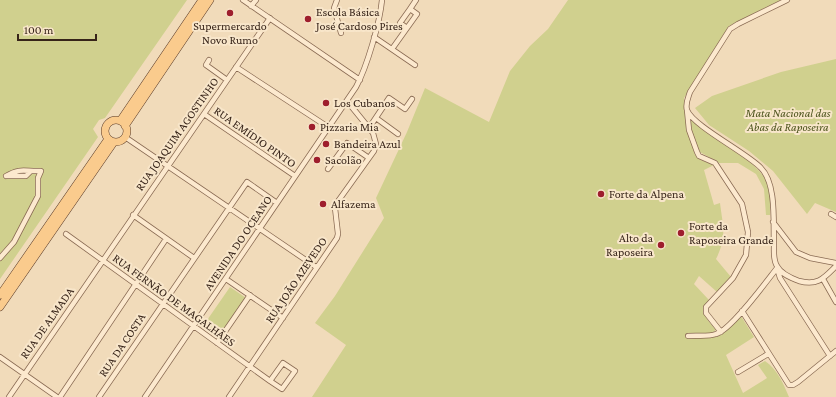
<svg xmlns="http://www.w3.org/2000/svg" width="836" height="397" font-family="'Crimson Pro',serif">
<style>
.green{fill:#d0d08e}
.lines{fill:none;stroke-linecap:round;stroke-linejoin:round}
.street-casing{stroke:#896a53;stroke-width:6}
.primary-casing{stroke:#563828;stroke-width:8}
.street{stroke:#fce9ce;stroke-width:4.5}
.primary{stroke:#facb8d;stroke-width:7}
.poi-dot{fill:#9e1e2d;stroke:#f8e6ca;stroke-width:1.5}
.labels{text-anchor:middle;stroke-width:4;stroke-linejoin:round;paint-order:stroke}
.poi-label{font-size:12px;fill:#372419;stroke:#f8e6ca;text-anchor:start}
.park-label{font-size:12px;font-style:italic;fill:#4e551e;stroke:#f8e6ca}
.street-label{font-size:12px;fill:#372419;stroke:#f8e6ca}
</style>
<rect width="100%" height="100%" fill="#f1dbba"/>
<path class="green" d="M 0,0 L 187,0 L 105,118 L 99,120 L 93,129 L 98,137 L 0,279 Z
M 568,0 L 781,0 L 729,26 L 684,98 L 686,120 L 695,155 L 701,160 L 714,165 L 704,170 L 714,205 L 720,203 C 723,227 727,237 716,259 L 731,277 L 717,292 L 699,276 L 694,284 L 709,300 C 698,312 707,319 716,330 L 712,333 L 687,333 L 688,338 L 719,336 L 729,328 L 741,316 L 754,337 L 726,355 L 743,393 L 767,378 L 758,365 L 765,361 C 778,370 783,383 789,397 L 312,397 L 346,345 L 315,323 L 335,296 L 384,218 L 376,198 L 407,132 L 425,88 L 489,122 L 510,71 L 530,46 L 548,29 Z
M 836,59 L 836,212 L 815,203 L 807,214 L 773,171 L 749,151 L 709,125 L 695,108 L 712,96 L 781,72 Z
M 691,118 C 710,132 761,164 768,184 C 771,193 770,205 770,215 L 766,215 L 764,189 L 756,174 L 738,163 L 719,163 L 700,152 L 692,133 L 691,125 Z
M 230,287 L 246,298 L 219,337 L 203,326 Z"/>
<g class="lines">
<g class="street-casing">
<path id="street" d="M 243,0 L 360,80
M 337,0 L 334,8 L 341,33
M 787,0 L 738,24 L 730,29 L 690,92 C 688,98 685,104 687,110 C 693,126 747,153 761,168 C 777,184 773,224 774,245 C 774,252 773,260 777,266 C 781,274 791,278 799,281 C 818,286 824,278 836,266
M 251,6 L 256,0
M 410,9 L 416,0
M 374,37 L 415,65
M 392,49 L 417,14 L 410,9 L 400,23 L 407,28
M 209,60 L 206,65 L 227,80
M 236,67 L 328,127
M 687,110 L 689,130 L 697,152 L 699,156 L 715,163 L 742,204 L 748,232 L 746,255 L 733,278 L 706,307 L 706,313 L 721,332
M 204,114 L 295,176
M 376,118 L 398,134
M 369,128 L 389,98 L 405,109 L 412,99
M 125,137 L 316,267
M 328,169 L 347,143 L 369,158
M 8,176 L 26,176 L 30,172
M 831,214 L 836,217
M 133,215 L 194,258
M 773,222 L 796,252 L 810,258 L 836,263
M 66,234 L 270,381 L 282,389 L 295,371 L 283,363 L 270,381
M 0,258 L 14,242 L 38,196 L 38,178 L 41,171 C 26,172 21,167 6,176
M 777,268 L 780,278 L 830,356
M 226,279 L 283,318
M 823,279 L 836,302
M 742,311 L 789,385 L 793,385 L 798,382 L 836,351
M 688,336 C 697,335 708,337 716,334 C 731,330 766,282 777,268
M 217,343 L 250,295
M 0,357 L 57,397
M 738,372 L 768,354
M 9,397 L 270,18
M 60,397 L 166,239
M 99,397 L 247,182 L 277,203
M 145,397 L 356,87 C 367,67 380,22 382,0
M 229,397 L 337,238 L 338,234 L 335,208 L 336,204 L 374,151 L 376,144 L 373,133 L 347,101"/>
</g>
<g class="primary-casing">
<path id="primary" d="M105 131a11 11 0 1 1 22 0a11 11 0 1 1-22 0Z
M 120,121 L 202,0
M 125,126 L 210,0
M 0,295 L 108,139
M 0,307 L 114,142"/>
</g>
<use href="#street" class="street"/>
<use href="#primary" class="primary"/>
</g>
<g class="poi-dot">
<circle cx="230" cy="13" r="4"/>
<circle cx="308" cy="19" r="4"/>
<circle cx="326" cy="103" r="4"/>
<circle cx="312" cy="127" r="4"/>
<circle cx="326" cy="144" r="4"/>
<circle cx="317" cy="160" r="4"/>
<circle cx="601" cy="194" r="4"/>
<circle cx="323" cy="204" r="4"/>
<circle cx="681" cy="233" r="4"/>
<circle cx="661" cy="245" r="4"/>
</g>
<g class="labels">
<g class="poi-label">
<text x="316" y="16">Escola Básica<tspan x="316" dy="14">José Cardoso Pires</tspan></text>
<text x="230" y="30" text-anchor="middle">Supermercardo<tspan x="230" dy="14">Novo Rumo</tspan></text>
<text x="334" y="107">Los Cubanos</text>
<text x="320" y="131">Pizzaria Mia</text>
<text x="334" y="148">Bandeira Azul</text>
<text x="325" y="164">Sacolão</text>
<text x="609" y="198">Forte da Alpena</text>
<text x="331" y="208">Alfazema</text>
<text x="689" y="230">Forte da<tspan x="689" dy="14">Raposeira Grande</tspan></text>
<text x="653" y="242" text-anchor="end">Alto da<tspan x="653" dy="14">Raposeira</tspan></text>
</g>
<g class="park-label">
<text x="788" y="117">Mata Nacional das<tspan x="788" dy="14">Abas da Raposeira</tspan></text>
</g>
<g class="street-label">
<text transform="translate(177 134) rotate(-55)" y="4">RUA JOAQUIM AGOSTINHO</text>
<text transform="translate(255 137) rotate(35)" y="4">RUA EMÍDIO PINTO</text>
<text transform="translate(238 243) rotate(-56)" y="4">AVENIDA DO OCEANO</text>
<text transform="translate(296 280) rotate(-56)" y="4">RUA JOÃO AZEVEDO</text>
<text transform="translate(174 300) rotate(36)" y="4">RUA FERNÃO DE MAGALHÃES</text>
<text transform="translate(47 323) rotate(-55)" y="4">RUA DE ALMADA</text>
<text transform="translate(122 345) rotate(-56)" y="4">RUA DA COSTA</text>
</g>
</g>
<path d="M18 34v6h78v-6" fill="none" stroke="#372419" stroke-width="2"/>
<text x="24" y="34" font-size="12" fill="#372419" stroke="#f8e6ca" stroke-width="3" paint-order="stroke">100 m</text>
</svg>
